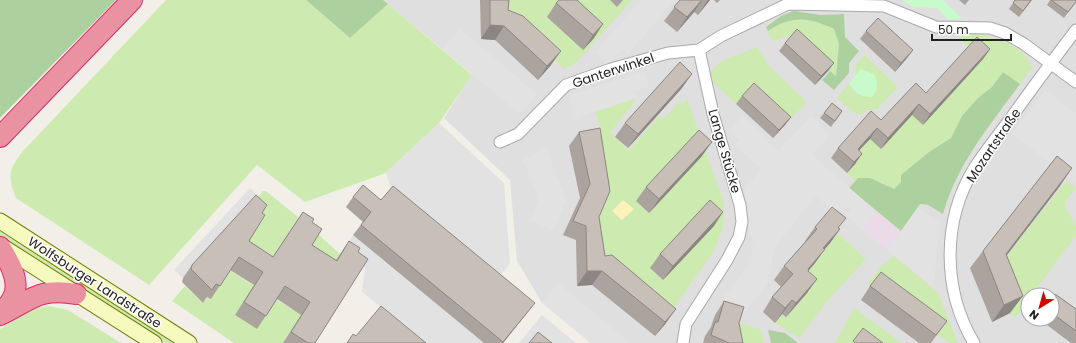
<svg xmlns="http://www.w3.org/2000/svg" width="1076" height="343" font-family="Poppins,sans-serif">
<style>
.residential{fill:#e0dfdf;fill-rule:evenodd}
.industrial{fill:#ebdbe8}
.grass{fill:#cdebb0;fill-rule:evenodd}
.forest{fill:#add19e}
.sand{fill:#fff1ba}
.park{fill:#c8facc}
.parking{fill:#e2e2e2}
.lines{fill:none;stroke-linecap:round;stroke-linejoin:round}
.street-casing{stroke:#a9a9a9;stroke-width:13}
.secondary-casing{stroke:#707d05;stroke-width:17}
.highway-casing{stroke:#dc2a67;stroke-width:22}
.street{stroke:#fff;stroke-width:11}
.secondary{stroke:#f7fabf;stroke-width:15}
.highway{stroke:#e892a2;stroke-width:20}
.wall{fill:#aba49e}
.shaded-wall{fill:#8b8681}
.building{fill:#c7bfb8;stroke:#8b8681}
.labels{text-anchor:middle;stroke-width:3;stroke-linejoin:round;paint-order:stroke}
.street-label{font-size:13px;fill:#222;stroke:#fff}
</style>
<rect width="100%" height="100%" fill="#f2efe9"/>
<path class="residential" d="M 383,0 L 1076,0 L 1076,343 L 591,343 L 542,303 L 517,261 L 510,180 L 444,118 L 472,74 ZM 1028,295 L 1052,295 L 1052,319 L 1028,319 Z"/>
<path class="industrial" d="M 877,212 L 901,231 L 887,250 L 862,230 Z"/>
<path class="grass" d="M 166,0 L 306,0 L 350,38 L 388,4 L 472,75 L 439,123 L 386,173 L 305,202 L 257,165 L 149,285 L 16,198 C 7,177 9,168 23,151 Z
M 507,0 L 632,0 L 577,62 L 564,69 L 518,25 L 506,19 Z
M 798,19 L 820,23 L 834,29 L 839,44 L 836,76 L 830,71 L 828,63 L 795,34 L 772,41 L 768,31 L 783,21 Z
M 978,34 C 999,39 1025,46 1032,68 L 1020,84 L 1003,72 L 992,87 L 978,98 L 962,116 L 951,138 L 929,152 L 901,175 L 901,182 L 894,189 L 883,183 L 858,178 L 855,181 L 847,173 L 855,164 L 850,160 L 870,139 L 881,148 L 970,48 L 957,36 Z
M 757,47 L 769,66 L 807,102 L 785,125 L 748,92 L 736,104 L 711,81 L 710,72 L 720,62 Z
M 864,55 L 898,87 L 877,109 L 866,110 L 862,114 L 854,113 L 837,98 L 849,83 L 853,91 L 861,69 L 856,75 L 856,64 Z
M 637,98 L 610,133 L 629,150 L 660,115 L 664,119 L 679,101 L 683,104 L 687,99 L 724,202 L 723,228 L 714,251 L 666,319 L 598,264 L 592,230 L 605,204 L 591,135 L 602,131 L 595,112 ZM 713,226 L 663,280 L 651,268 Z
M 1066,181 L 1076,188 L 1067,199 L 1065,206 L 1076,226 L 1076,235 L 1032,295 L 1028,295 L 1028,301 L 1015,318 L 1010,313 L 994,272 Z
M 263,191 L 266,191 L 309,226 L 264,270 L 239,254 L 251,204 Z
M 0,229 L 175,343 L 165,343 L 150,335 L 0,238 Z
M 836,232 L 866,259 L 823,306 L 800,338 L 775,323 L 782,314 L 786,317 L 807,293 L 799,282 L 815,264 Z
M 318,234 L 340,254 L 327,274 L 302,258 Z
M 894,256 L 938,293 L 958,343 L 950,343 L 937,335 L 868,284 L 882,265 Z
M 229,270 L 301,315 L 283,343 L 234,343 L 172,301 L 185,286 L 203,303 Z
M 49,306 L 68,310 L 121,343 L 0,343 L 0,329 L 36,308 Z
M 854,308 L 901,343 L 835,343 Z
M 734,321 L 760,329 L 764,343 L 728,343 Z"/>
<path class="forest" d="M 0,0 L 116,0 L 0,118 Z
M 306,0 L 383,0 L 388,4 L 350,38 Z
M 794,11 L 821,15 L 844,14 L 845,37 L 859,51 L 849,63 L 849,73 L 834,90 L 822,80 L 830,71 L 836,76 L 839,44 L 834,29 C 808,17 792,15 768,31 L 766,27 L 781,16 Z
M 1003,72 L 1020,84 C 990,125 957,164 943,214 L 928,205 L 920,204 L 901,231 L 849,188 L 858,178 L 870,178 L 894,189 L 901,182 L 901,175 L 929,152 L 951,138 L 962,116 L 978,98 L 992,87 Z
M 768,330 L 785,333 L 798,343 L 771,343 Z"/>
<path class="sand" d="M 623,200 L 634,209 L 622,220 L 612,211 Z"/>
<path class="park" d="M 902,0 L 943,0 L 962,18 L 948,20 L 937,8 L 913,7 Z
M 861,69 L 874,74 C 878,83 879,89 872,97 C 861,97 854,93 849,83 Z"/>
<path class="parking" d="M 641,0 L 675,0 L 628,54 L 622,49 L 608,65 L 595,53 Z
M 460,29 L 537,94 L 520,114 L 442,49 Z
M 644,71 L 649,87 L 635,91 L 637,98 L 576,117 L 569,95 Z
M 1045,90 L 1076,113 L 1076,182 L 1012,134 Z
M 742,116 L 779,150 L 811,116 L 830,134 L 812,155 L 877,212 L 862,230 L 846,215 L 851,210 L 846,206 L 838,215 L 816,196 L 774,248 L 769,282 L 742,315 L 722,299 L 748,267 L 754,243 L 749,234 L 745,189 L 761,169 L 736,146 L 740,140 L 730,131 Z
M 439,123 L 504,183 L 510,263 L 496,281 L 394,198 L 386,173 Z
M 546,148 L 566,200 L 553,231 L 530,220 L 539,198 L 523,160 Z
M 250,188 L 258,196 L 183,278 L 174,270 Z
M 918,208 L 939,223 L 934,288 L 887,250 Z
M 353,235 L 484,343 L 426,343 L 362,292 L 365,268 L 343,249 Z
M 558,283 L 630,343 L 591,343 L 542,303 Z
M 542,315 L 576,343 L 519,343 Z"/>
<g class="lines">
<g class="street-casing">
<path id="street" d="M 788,4 L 884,6 L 936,27 L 990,28 L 1005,33 L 1024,44 L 1076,82
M 500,142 L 518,134 L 566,85 L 611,69 L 668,53 L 699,50
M 683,343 L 686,324 L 727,260 L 739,237 L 742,222 L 740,205 L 713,114 L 699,50 L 721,36 L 788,4 L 788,0
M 974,343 C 942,289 942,220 975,167 C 986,150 999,134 1011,118 C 1032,88 1054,59 1076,30"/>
</g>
<g class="secondary-casing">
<path id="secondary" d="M 0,221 L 189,343
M 0,245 L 154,343"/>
</g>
<g class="highway-casing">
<path id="highway" d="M 0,137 L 132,0
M 0,247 C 8,260 20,279 14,295 C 12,301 6,308 1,313
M 0,315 C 30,301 39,287 76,294"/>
</g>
<use href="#street" class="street"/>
<use href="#secondary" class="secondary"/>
<use href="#highway" class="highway"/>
</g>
<path class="wall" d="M 480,0 L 509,0 L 508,10 L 551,65 L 538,80 L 495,40 L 481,39 Z
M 577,0 L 594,38 L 583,50 L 547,17 L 556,3 Z
M 610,0 L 623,0 L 617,7 Z
M 680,0 L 710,0 L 698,15 L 694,12 L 677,32 L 664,21 Z
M 714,0 L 720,0 L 717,3 Z
M 959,0 L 969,0 L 965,5 Z
M 1015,0 L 1032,0 L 1019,17 L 1009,9 Z
M 1050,0 L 1076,0 L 1076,2 L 1064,18 L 1047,5 Z
M 866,31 L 913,50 L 907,58 L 895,72 L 860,39 Z
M 785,43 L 834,63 L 828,71 L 815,85 L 779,51 Z
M 990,49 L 983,59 L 923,125 L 912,115 L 881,149 L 870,139 L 859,150 L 855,164 L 847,173 L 831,158 L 838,148 L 926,93 Z
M 682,88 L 628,148 L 615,137 L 625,123 Z
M 742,96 L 791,117 L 785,125 L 773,138 L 736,104 Z
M 832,103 L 842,111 L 831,127 L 820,118 Z
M 579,132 L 599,217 L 605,256 L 666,323 L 655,336 L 592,285 L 577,286 L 576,240 L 563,235 L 580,198 L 569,146 Z
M 702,156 L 649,213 L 636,201 L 646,187 Z
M 1060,186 L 1006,255 L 1010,313 L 992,322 L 970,268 L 983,251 Z
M 353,197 L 381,200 L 527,313 L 503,343 L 484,343 L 353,235 L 363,222 L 346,207 Z
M 303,212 L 312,222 L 312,245 L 336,260 L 349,241 L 358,252 L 315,343 L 283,343 L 301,315 L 277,299 L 257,329 L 235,315 L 254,285 L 230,270 L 211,299 L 207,297 L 203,303 L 182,282 L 183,278 L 192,265 L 262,213 L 249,241 L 273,257 Z
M 714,226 L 663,280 L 650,268 L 660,254 Z
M 815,227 L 839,228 L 840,229 L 830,243 L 825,249 L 815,263 L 808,271 L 807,293 L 786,317 L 782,314 L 775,323 L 763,312 L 772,297 L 781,287 L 774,280 L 784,266 L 806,241 L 805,241 Z
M 870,286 L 947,321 L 931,343 L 919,343 L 861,300 Z
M 1052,298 L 1076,309 L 1076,343 L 1071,343 L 1039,319 L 1052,319 Z
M 724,301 L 739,323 L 743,343 L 703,343 L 705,336 L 711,327 L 715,315 Z"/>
<path class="shaded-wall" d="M 702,0 L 694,12 L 677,32 L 687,17 Z
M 708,0 L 710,0 L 698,15 L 707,1 Z
M 603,24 L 594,38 L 583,50 L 593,35 Z
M 490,25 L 504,26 L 495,40 L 481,39 Z
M 990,49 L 983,59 L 923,125 L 930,114 Z
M 913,50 L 907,58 L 895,72 L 901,63 Z
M 561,51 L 551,65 L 538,80 L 547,66 Z
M 834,63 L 828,71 L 815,85 L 821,76 Z
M 692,74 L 682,88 L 628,148 L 638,134 Z
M 919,104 L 912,115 L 881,149 L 888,138 Z
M 791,117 L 785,125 L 773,138 L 779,130 Z
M 877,128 L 870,139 L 850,160 L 858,149 Z
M 712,142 L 702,156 L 649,213 L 659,199 Z
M 862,154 L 855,164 L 847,173 L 854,162 Z
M 1072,168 L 1060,186 L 994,272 L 1006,254 Z
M 723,212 L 714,226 L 663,280 L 673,266 Z
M 840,229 L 830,243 L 813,262 L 823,248 Z
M 825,249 L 815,263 L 799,282 L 809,268 Z
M 587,271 L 602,271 L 592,285 L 577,286 Z
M 817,279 L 807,293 L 786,317 L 796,303 Z
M 1023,296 L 1010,313 L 992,322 L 1004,305 Z
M 792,300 L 782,314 L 775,323 L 785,308 Z
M 535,303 L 503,343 L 502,343 Z
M 676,309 L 666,323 L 655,336 L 665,322 Z"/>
<path class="building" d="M 490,0 L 509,0 L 508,10 L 523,16 L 561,51 L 547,66 L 504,26 L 490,25 Z
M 559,0 L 577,0 L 603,24 L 593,35 L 556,3 Z
M 680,0 L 702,0 L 687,17 L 674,7 Z
M 1015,0 L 1031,0 L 1023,11 L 1013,3 Z
M 1051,0 L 1076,0 L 1076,2 L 1068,12 Z
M 878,18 L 913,50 L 901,63 L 866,31 Z
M 797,29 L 834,63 L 821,76 L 785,43 Z
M 977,37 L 990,49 L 930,114 L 919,104 L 888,138 L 877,128 L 858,149 L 862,154 L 854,162 L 838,148 L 871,111 L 881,120 L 916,83 L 926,93 Z
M 680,62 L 692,74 L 638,134 L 625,123 Z
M 754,83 L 791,117 L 779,130 L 742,96 Z
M 832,103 L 842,111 L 835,121 L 824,113 Z
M 600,128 L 610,191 L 599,217 L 605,256 L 612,255 L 676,309 L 665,322 L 602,271 L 587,271 L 586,226 L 573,221 L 590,184 L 579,132 Z
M 699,130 L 712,142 L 659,199 L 646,187 Z
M 1057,156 L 1072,168 L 1006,254 L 1023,296 L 1004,305 L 983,251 Z
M 363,185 L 381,200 L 393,186 L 535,303 L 503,342 L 361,225 L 371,212 L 353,197 Z
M 256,195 L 267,205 L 262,213 L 265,215 L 249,241 L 273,257 L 303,212 L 314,219 L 312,222 L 322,229 L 312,245 L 337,261 L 349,241 L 360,248 L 358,252 L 368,259 L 315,343 L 308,343 L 291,332 L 310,302 L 285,286 L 266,316 L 244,302 L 263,272 L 239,257 L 220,286 L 216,284 L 212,290 L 191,269 L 192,265 Z
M 710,200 L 723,212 L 673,266 L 660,254 Z
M 832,207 L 846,218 L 838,228 L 840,229 L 823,248 L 825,249 L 809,268 L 808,271 L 817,279 L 796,303 L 792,300 L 785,308 L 772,297 L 793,274 L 784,266 L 817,229 L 815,227 Z
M 881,272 L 947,321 L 936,335 L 870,286 Z
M 1055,294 L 1076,309 L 1076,331 L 1052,313 L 1052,298 Z
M 724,301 L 744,307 L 739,323 L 743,343 L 729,343 L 711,335 L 715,322 L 718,322 Z
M 381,306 L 426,343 L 347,343 L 353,334 L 356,336 Z
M 863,328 L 883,343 L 855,343 L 853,341 Z
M 538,332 L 552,343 L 529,343 Z"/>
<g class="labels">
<g class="street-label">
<text transform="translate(613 70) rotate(-18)" y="5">Ganterwinkel</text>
<text transform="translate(993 145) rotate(-56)" y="5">Mozartstraße</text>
<text transform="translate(725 151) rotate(74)" y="5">Lange Stücke</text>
<text transform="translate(95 282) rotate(33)" y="5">Wolfsburger Landstraße</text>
</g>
</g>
<g transform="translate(1040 307) rotate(217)"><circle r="19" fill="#ffffff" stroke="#a7a7a7"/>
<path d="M0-3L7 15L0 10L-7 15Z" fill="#d40000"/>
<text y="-6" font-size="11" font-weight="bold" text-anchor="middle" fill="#222222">N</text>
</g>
<path d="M932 34v6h79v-6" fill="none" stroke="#222222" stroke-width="2"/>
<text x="938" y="34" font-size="12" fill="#222222" stroke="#ffffff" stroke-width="3" paint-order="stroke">50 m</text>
</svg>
